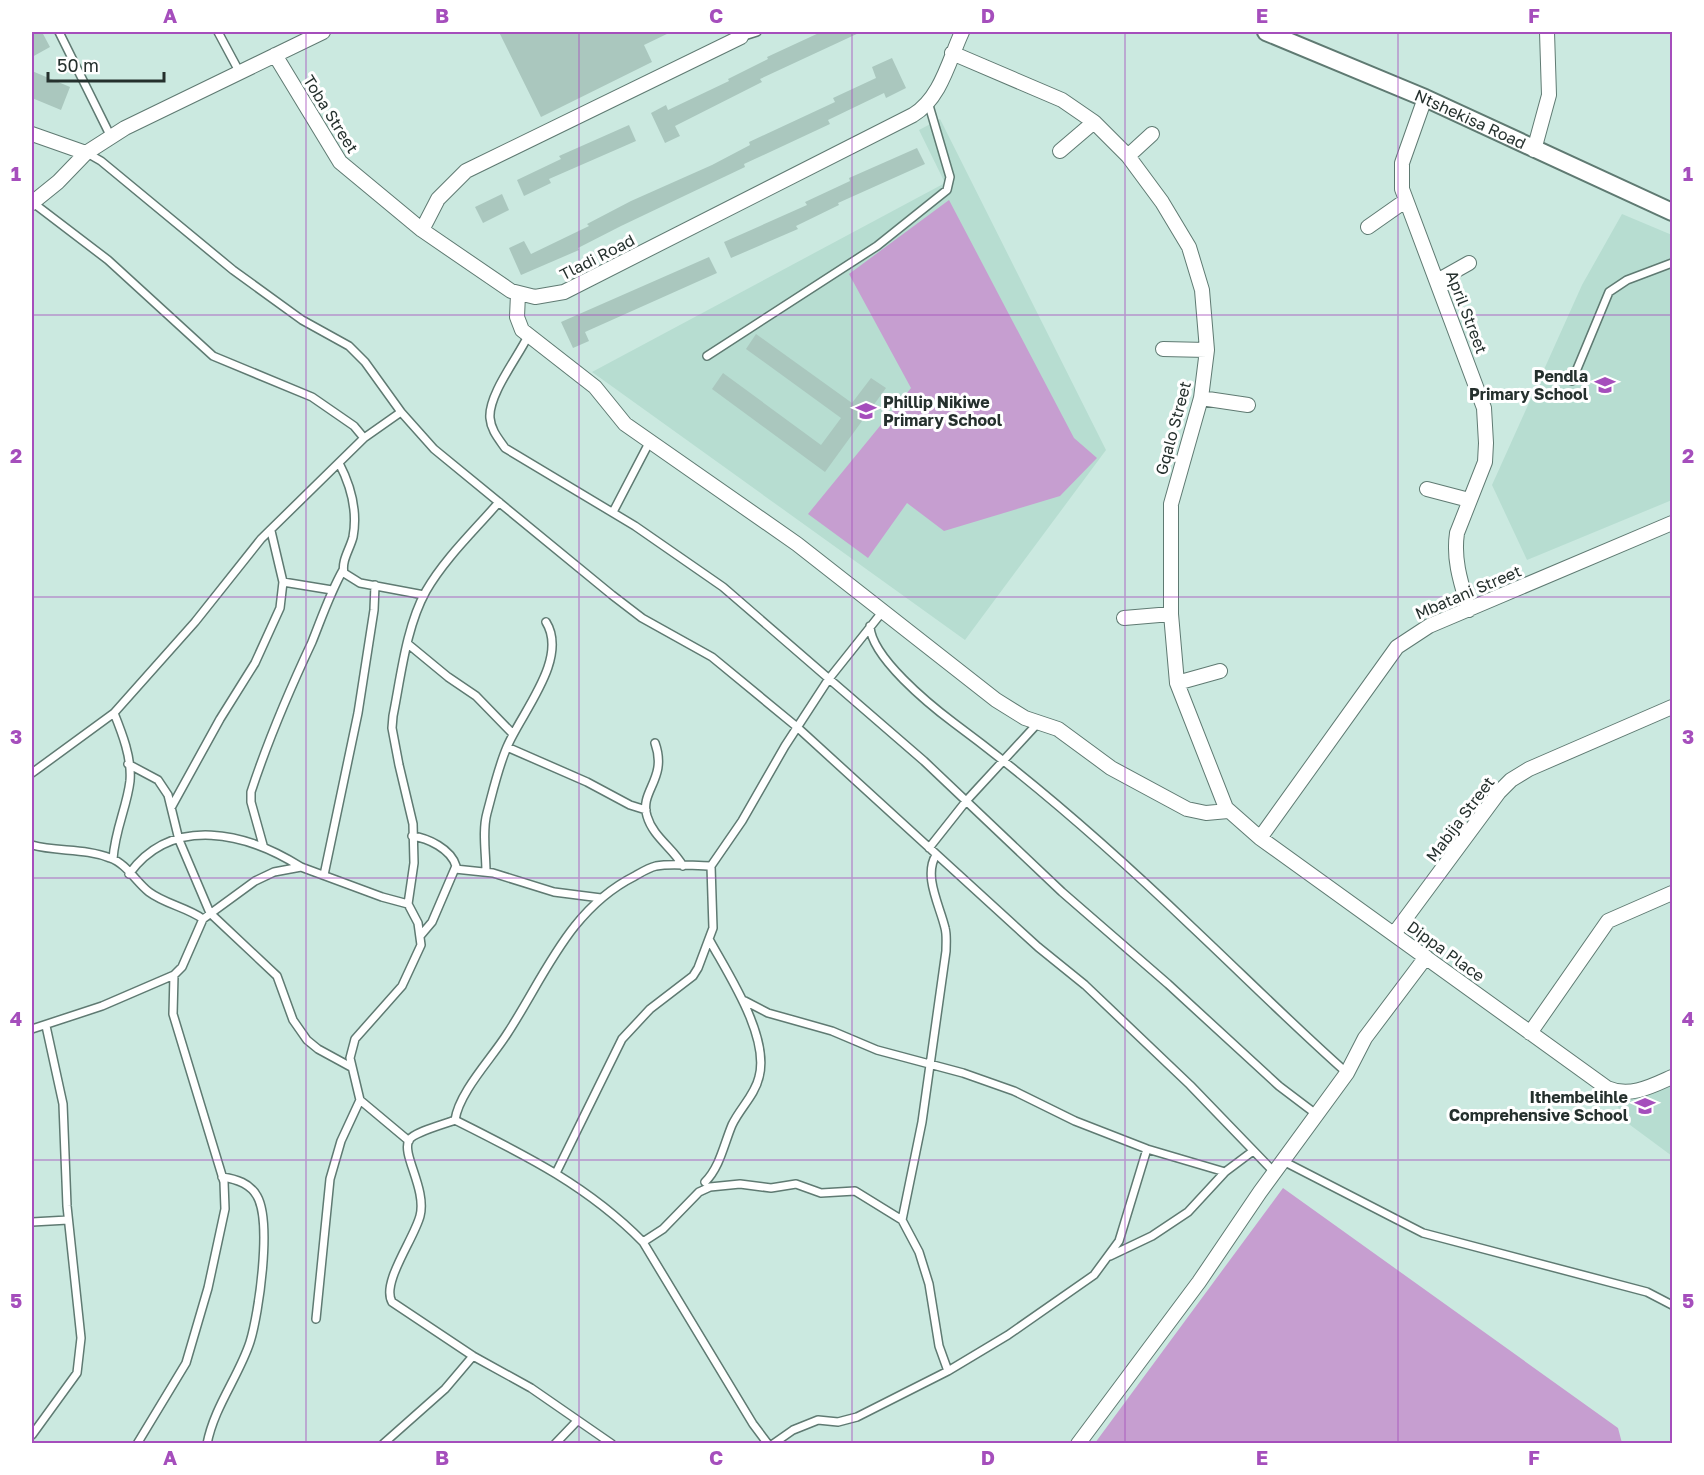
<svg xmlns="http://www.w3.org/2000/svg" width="1704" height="1475" font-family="'Golos Text',sans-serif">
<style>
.built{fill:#b7ddd1}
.green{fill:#c69ed0}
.building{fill:#aac7be}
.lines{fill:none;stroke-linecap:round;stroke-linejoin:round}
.service-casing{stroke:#5f7a72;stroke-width:10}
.minor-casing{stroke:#5f7a72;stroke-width:16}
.tertiary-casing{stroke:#5f7a72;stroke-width:20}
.service{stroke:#fff;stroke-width:7}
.minor{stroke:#fff;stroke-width:14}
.tertiary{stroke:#fff;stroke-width:16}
.grid{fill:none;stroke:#a54ebc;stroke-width:1.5;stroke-opacity:0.55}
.labels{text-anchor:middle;stroke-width:6;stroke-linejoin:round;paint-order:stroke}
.street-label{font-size:16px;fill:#25302d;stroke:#fff}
.poi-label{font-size:16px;font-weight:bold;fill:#25302d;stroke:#fff;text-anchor:end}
.neatline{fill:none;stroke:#a54ebc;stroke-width:2}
.grid-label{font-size:20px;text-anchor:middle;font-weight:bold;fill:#a54ebc}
</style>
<rect width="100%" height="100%" fill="#cbe9e0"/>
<path class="built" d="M 940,119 L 1106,450 L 965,640 L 592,372 L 945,183 L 919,130 Z
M 1622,214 L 1672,235 L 1672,500 L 1527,560 L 1492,485 L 1582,285 Z
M 1672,1077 L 1672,1156 L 1622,1119 L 1613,1091 Z"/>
<path class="green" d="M 949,200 L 1074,438 L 1097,458 L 1060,496 L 944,531 L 907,503 L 868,558 L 808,514 L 911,388 L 849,274 Z
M 1283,1188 L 1618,1428 L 1622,1443 L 1095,1443 Z"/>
<path class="building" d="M 32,32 L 42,32 L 50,47 L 32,57 Z
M 499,32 L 671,32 L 644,45 L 652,62 L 541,117 Z
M 821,32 L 861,32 L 760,79 L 762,82 L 675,126 L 680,136 L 665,143 L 651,113 L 666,105 L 668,110 L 729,81 L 728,79 L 768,59 L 767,57 Z
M 892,58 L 906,88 L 886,98 L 884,93 L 828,120 L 830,124 L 744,164 L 745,167 L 621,226 L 578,248 L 579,250 L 521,275 L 509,248 L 524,241 L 531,254 L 589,226 L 587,224 L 631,201 L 712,165 L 750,145 L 749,142 L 835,102 L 833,98 L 876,78 L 872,67 Z
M 32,71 L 70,87 L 61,110 L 32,98 Z
M 629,125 L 636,141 L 549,179 L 551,183 L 524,196 L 517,180 L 561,159 L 559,156 Z
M 917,148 L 925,164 L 838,203 L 839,205 L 796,226 L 798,229 L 731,258 L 724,242 L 807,205 L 805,202 L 850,181 L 849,178 Z
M 502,194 L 509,210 L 483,223 L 475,207 Z
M 709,257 L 717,273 L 585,332 L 589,341 L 573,348 L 561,322 Z
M 756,334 L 852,403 L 871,378 L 886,388 L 825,472 L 712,389 L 723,373 L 821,445 L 841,418 L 746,349 Z"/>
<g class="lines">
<g class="service-casing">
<path id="service" d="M 59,32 L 111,137
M 218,32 L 240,73
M 741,37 L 757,32
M 87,153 L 101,161 L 233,270 L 302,320 L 349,346 L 365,362 L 401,412 L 434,449 L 612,595 L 642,618 L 712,657 L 797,727 L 1038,947 L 1085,985 L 1190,1085 L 1275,1173
M 32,202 L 108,260 L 213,356 L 312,397 L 354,426 L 364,438
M 528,336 C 518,357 488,395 490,418 C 491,430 498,438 505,448 L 635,526 L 723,587 L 924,761 L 1062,892 L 1168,984 L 1279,1086 L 1316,1114
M 707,356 L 877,246 L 947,190 L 950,177 L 928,102
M 1572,381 L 1609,292 L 1627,280 L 1672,263
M 339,463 C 351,486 358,510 353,537 C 350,549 341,561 344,573 L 360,583 L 424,595
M 613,512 L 650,441
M 283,582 L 332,590
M 870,626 C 871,657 930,705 954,723 C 1038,785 1117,855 1192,927 C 1244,976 1294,1026 1347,1073
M 408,644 L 448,677 L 476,696 L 513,734
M 655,743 C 668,779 639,791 647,816 C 653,837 673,848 683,866
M 507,747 L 587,782 L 630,805 L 646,810
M 128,764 L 158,780 L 168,795 L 179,840 L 210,913 L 277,976 L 293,1020 L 307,1040 L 318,1049 L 351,1067
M 32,773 L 114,713 L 195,622 L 261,539 L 364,438 L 401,412
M 172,806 L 220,719 L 255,663 L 280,608 L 283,582 L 271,531
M 412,836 C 428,838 451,849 456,866 L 432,922 L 421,935
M 32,845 C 57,852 85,848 110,858 C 126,863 136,882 149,892 C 165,904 186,907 203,919
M 263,845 L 251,802 L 251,792 C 268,740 289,691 312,642 C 322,617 330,593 343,570
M 929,848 L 967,800 L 1038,723
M 113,859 C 115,829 127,807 130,781 C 132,758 122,733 114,713
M 455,869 L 493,873 L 554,892 L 601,898
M 486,872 C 486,853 482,831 487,813 C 493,791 498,768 507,747 C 521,713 569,659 546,622
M 129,874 C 173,814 247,833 301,867
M 324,875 L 358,713 L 374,610 L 375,585
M 745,1001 L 768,1013 L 832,1031 L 877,1050 L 963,1073 L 1014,1091 L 1075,1121 L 1147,1149 L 1225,1172
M 32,1029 L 102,1006 L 174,975 L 182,967 L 203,919 L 255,881 L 274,872 L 301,867 L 382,897 L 408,904
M 455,1120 C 459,1092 492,1058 507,1034 C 545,976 569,909 635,876 C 642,872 648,868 656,866 C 673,863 693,866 711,866
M 409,1141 L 360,1100 L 350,1058 L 355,1039 L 402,986 L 421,945 L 418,923 L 408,904 L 414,863 L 413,824 L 399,765 L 392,728 L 393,716 C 401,676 406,627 426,591 C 445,558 475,530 499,502
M 1283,1161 L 1423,1233 L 1647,1292 L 1672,1305
M 556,1173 L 622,1039 L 650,1009 L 693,976 L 698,968 L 713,928 L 711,866 L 742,821 L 785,746 L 828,680 L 883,611
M 705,1182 C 720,1167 724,1144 732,1125 C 740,1108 755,1095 759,1077 C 770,1037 728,974 710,941
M 902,1220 L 922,1122 L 946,951 C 946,943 947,935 945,928 C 940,906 923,876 936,855
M 32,1222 L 68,1220
M 643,1242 L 663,1229 L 699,1192 L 710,1187 L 740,1184 L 771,1188 L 796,1184 L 821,1193 L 855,1191 L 902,1220 L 919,1252 L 929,1284 L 939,1346 L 948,1371
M 1110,1256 L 1152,1236 L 1188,1212 L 1225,1172 L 1253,1151
M 316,1319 L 330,1179 L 341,1141 L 360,1100
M 32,1435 L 77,1373 L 81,1338 L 67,1206 L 63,1104 L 46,1026
M 137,1444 L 186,1363 L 208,1288 L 225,1209 L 224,1182 L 173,1014 L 174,975
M 207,1444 C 214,1407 239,1376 250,1342 C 259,1313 272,1222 257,1196 C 250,1183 236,1179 222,1177
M 383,1444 L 445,1389 L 473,1356
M 555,1444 L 577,1421
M 612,1444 L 531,1388 L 473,1356 L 392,1302 C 381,1283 414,1239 420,1216 C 427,1189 401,1154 409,1140 C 414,1132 445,1124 455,1120 C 525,1155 588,1186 643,1242 L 753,1424 L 768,1444
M 773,1444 L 793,1430 L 818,1420 L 838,1422 L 857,1417 L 948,1371 L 1008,1335 L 1094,1275 L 1119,1241 L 1147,1149"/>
</g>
<g class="minor-casing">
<path id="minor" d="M 952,53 L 1062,100 L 1094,122 L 1128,156 L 1162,202 L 1189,247 L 1202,290 L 1207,350 L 1201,398 L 1171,504 L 1171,614 L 1177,683 L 1226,808 L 1260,838 L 1607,1088 C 1630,1098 1652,1086 1672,1077
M 275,55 L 340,162 L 422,230 L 511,291 L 535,297 L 564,292 L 913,115 C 941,98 949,60 962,32
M 1425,98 L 1402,163 L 1402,189 L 1484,408 L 1486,443 L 1485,462 L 1457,533 C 1453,560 1461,583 1469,610
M 32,134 L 86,153
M 1534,150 L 1549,95 L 1547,32
M 1060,151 L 1094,122
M 1128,156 L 1152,134
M 32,203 L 58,182 L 86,153 L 125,128 L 323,32
M 1368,227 L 1405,201
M 422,230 L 438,199 L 466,171 L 741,37 L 738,32
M 1437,281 L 1469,263
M 518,294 L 517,317 L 522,330 L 595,387 L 625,424 L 797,544 L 996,700 L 1025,718 L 1058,729 L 1111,768 L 1187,809 L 1206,813 L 1228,811
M 1163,349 L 1207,350
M 1201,398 L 1248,405
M 1427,489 L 1469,500
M 1124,618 L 1171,614
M 1177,683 L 1220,671
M 1260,838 L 1397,647 L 1429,626 L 1672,523
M 1394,934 L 1499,792 L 1511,780 L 1529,769 L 1672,707
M 1530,1033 L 1608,921 L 1672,893
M 1078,1444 L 1199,1282 L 1260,1192 L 1347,1073 L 1365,1038 L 1426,957"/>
</g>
<g class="tertiary-casing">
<g id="tertiary">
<path id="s1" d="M 1266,32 L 1425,98 L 1672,212"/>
</g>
</g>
<use href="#service" class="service"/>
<use href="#minor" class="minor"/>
<use href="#tertiary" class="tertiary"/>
</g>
<path class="grid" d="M 306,32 L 306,1444M 579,32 L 579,1444M 852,32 L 852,1444M 1125,32 L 1125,1444M 1398,32 L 1398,1444M 32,315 L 1672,315M 32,597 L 1672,597M 32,878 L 1672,878M 32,1160 L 1672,1160"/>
<defs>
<g id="school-bare" transform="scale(1.62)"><path d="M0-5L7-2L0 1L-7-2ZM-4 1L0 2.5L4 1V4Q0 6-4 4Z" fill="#a54ebc" stroke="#fff" stroke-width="2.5" paint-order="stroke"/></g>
</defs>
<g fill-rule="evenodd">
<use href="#school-bare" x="1605" y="385"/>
<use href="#school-bare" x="866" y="411"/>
<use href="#school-bare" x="1645" y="1106"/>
</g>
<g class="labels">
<g class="street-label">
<text transform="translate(331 114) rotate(58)" y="6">Toba Street</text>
<text dy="6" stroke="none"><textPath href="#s1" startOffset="222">Ntshekisa Road</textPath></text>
<text transform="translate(597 257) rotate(-27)" y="6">Tladi Road</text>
<text transform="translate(1467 312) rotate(69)" y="6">April Street</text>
<text transform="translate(1173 428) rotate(-75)" y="6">Gqalo Street</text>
<text transform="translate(1468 592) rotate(-23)" y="6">Mbatani Street</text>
<text transform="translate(1460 819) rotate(-53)" y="6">Mabija Street</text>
<text transform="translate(1446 951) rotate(36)" y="6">Dippa Place</text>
</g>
<g class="poi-label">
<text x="1588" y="382">Pendla<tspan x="1588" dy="18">Primary School</tspan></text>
<text x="883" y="408" text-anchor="start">Phillip Nikiwe<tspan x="883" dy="18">Primary School</tspan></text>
<text x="1628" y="1103">Ithembelihle<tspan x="1628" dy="18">Comprehensive School</tspan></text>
</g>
</g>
<rect width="1704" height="1475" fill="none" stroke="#ffffff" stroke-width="66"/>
<path d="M48 72v9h116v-9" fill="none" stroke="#25302d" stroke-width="3"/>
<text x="57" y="72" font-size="18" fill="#25302d" stroke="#ffffff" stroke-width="4.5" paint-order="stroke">50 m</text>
<rect x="33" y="33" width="1638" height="1409" class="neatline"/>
<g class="grid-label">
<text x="170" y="23">A</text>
<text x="442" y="23">B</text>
<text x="716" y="23">C</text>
<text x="988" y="23">D</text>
<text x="1262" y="23">E</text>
<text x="1534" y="23">F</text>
<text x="16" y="181">1</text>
<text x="1688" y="181">1</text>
<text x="16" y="463">2</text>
<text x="1688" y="463">2</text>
<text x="16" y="744">3</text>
<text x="1688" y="744">3</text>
<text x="16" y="1026">4</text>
<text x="1688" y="1026">4</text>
<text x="16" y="1308">5</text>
<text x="1688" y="1308">5</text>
<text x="170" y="1465">A</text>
<text x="442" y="1465">B</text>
<text x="716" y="1465">C</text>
<text x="988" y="1465">D</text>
<text x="1262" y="1465">E</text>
<text x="1534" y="1465">F</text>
</g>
</svg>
